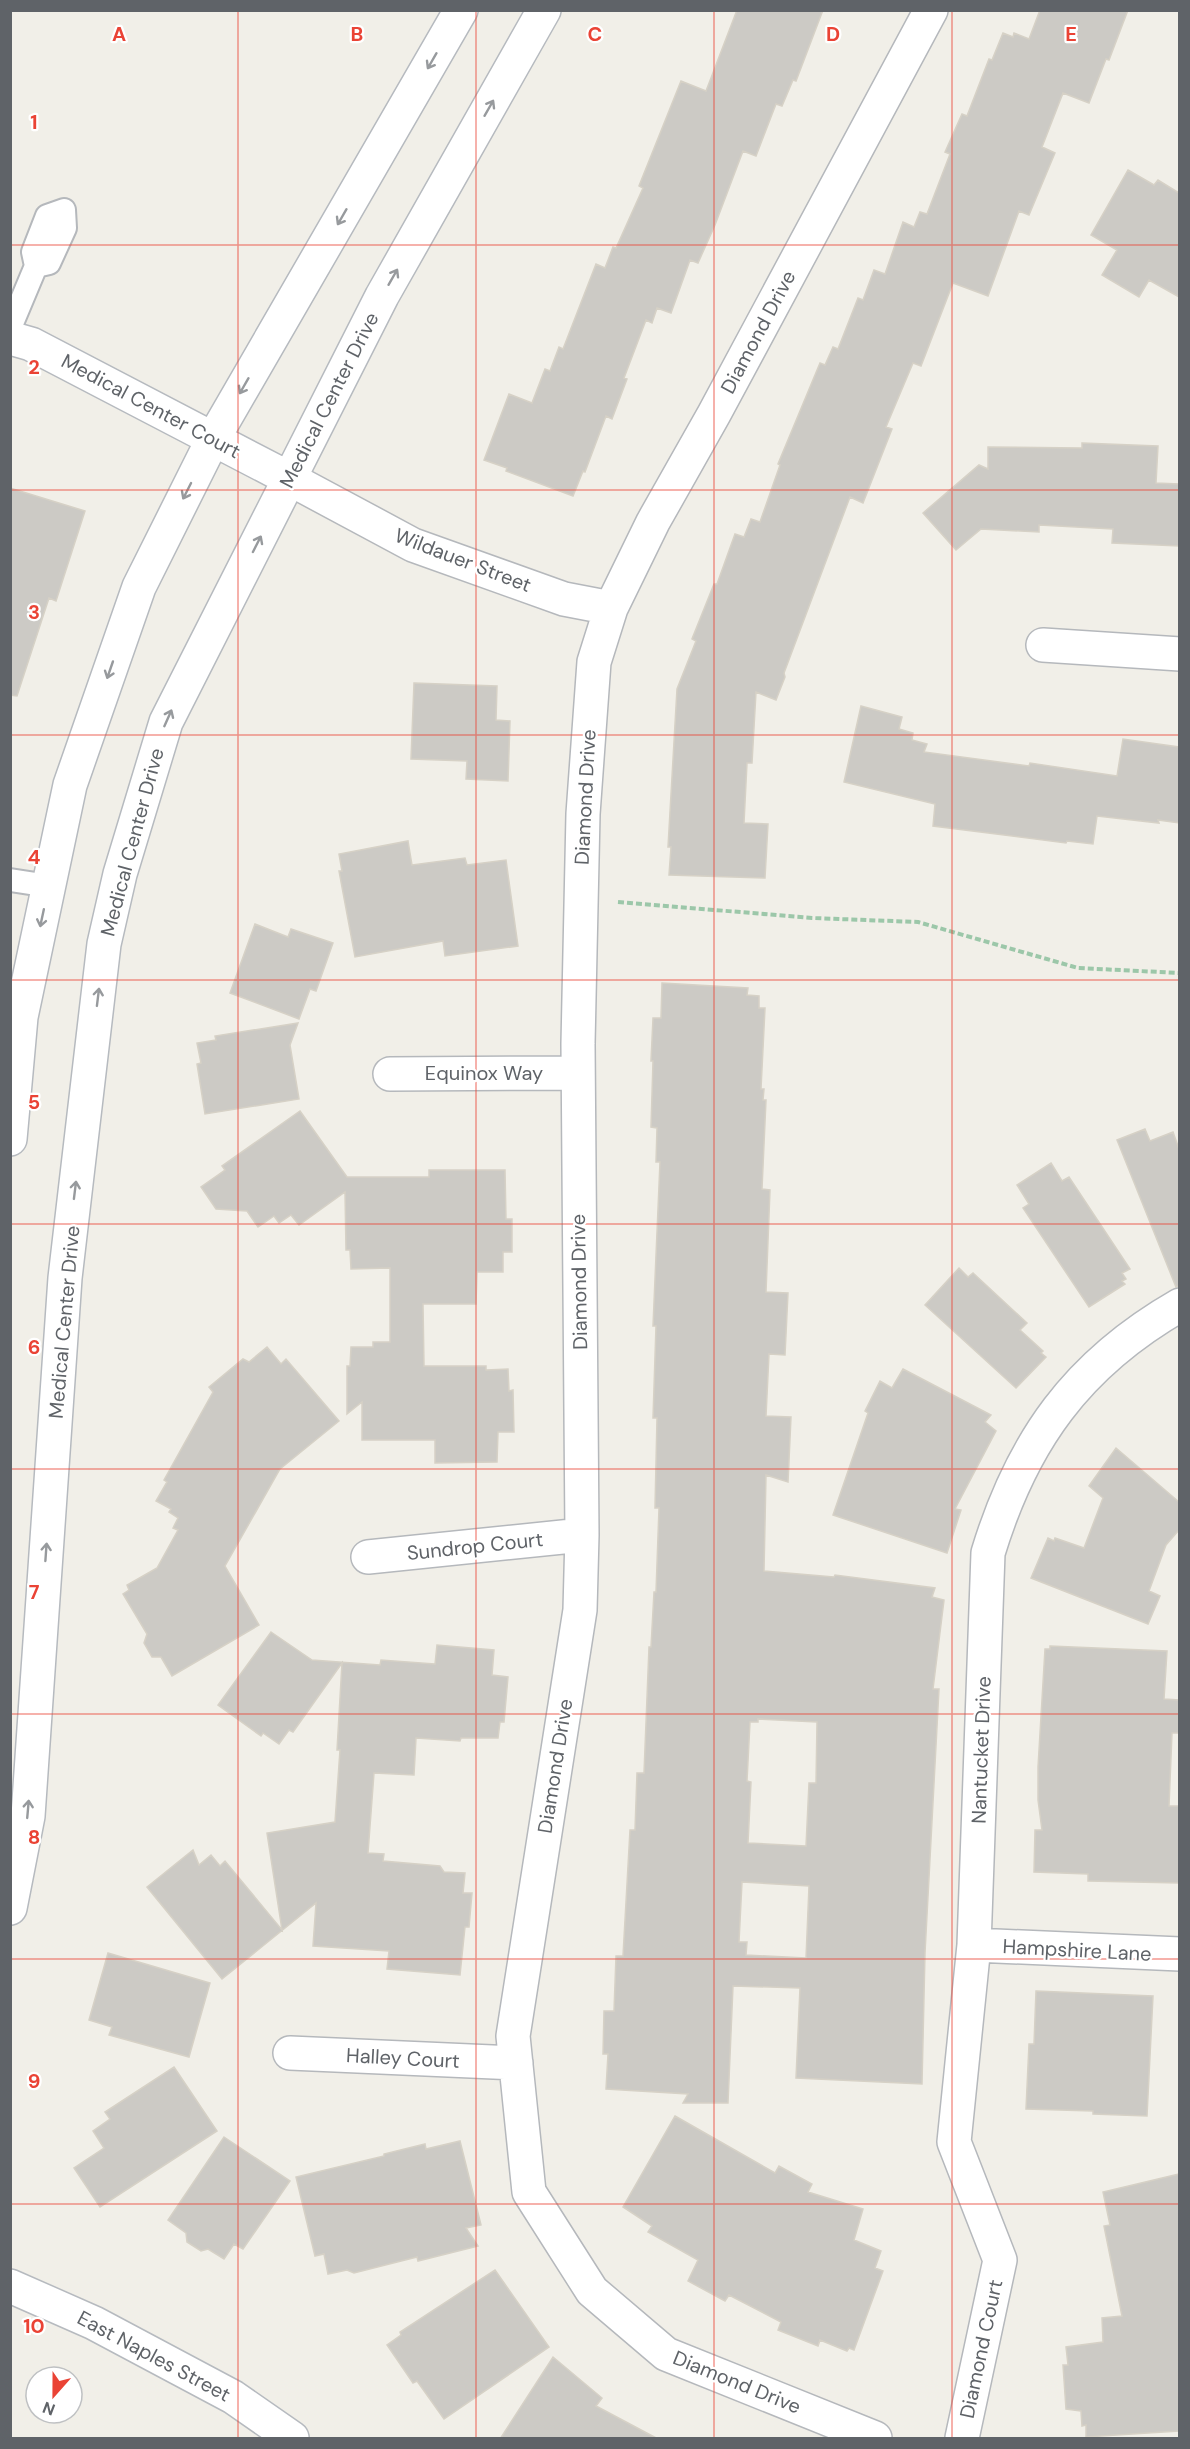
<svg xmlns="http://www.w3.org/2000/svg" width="1190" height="2449" font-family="'DM Sans',sans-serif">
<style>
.building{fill:#cccac5;stroke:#d6d1c6;stroke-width:1.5;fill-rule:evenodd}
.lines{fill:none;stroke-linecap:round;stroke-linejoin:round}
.lane-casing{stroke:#b5b8bc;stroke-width:26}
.street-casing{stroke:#b5b8bc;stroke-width:36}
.secondary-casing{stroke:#b6babf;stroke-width:36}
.path{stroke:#9cc7a9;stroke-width:4;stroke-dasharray:6 3;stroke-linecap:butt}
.lane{stroke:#fff;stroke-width:22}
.street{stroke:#fff;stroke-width:33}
.secondary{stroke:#fff;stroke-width:33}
.oneway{stroke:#979a9d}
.grid{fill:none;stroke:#ea4335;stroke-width:1.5;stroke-opacity:0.55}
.labels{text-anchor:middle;stroke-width:4.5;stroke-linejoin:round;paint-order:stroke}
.street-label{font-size:20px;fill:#5f6368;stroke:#fff}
.grid-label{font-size:20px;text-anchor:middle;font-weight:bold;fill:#ea4335;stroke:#fff;stroke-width:4.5;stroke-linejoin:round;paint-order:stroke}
</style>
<rect width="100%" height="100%" fill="#f1efe8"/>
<path class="building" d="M 737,10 L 823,10 L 796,81 L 793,80 L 782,106 L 776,104 L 756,156 L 743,151 L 715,225 L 698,263 L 690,260 L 671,313 L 657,308 L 652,323 L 646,320 L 624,378 L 627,379 L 612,419 L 606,416 L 585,472 L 583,471 L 573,496 L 506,471 L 507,468 L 484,460 L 509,394 L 532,403 L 545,369 L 550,371 L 559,347 L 563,349 L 596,264 L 605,268 L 613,247 L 616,248 L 643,188 L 639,186 L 681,81 L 706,91 Z
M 1040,10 L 1128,10 L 1109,60 L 1106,59 L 1089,103 L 1063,93 L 1042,147 L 1055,153 L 1029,215 L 1019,211 L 988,296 L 953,283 L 921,366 L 913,363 L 886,427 L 892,429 L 863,503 L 850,497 L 784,673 L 785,677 L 776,700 L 756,692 L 752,763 L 747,763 L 744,823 L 768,824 L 765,878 L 669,875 L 671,847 L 668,847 L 677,689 L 696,641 L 692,639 L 714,584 L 717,584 L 735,534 L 744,537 L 751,519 L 760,522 L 780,465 L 778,464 L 820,363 L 825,365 L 833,347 L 838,349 L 858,298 L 863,300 L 874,270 L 885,274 L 903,222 L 914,227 L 920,212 L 927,214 L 950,154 L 945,152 L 962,114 L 967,116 L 989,59 L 992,60 L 1003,33 L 1013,37 L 1014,33 L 1029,39 Z
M 1128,170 L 1154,185 L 1158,180 L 1179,193 L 1179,297 L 1149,280 L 1139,297 L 1102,275 L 1117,250 L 1091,235 Z
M 1082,443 L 1158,446 L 1156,483 L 1179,484 L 1179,546 L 1112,543 L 1113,529 L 1039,525 L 1039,532 L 981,529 L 956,550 L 923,513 L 979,465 L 988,469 L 988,447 L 1082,448 Z
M 10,488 L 85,511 L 56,601 L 49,598 L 17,696 L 10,695 Z
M 414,683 L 497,686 L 496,720 L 510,721 L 508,781 L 466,779 L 467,761 L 411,759 Z
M 861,706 L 902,717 L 899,729 L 913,733 L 912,740 L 927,744 L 924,752 L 1029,766 L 1030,763 L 1117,776 L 1123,739 L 1179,747 L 1179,823 L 1158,820 L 1159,823 L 1097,816 L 1093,844 L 1067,841 L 1066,843 L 933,826 L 935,804 L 844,782 Z
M 408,841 L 412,865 L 465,858 L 467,865 L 506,860 L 518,946 L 445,956 L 443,941 L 355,957 L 339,871 L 342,871 L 339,854 Z
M 255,924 L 288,937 L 291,929 L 333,943 L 316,991 L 310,989 L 299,1019 L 230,993 Z
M 662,983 L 748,988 L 747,995 L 759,996 L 759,1008 L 765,1008 L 761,1089 L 764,1089 L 763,1100 L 766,1100 L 762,1189 L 770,1190 L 766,1292 L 788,1293 L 785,1355 L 769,1354 L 766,1416 L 791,1417 L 788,1482 L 766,1475 L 764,1571 L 834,1577 L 835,1575 L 935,1588 L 932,1597 L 944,1600 L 933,1689 L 939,1689 L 925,1953 L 922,2084 L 796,2078 L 800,1988 L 733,1986 L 728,2103 L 683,2103 L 688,2094 L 606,2089 L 608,2054 L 603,2054 L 604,2011 L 614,2011 L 616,1956 L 623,1956 L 630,1830 L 635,1830 L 637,1773 L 644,1773 L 649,1647 L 651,1647 L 654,1592 L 656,1592 L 659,1508 L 655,1508 L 657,1418 L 653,1418 L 656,1326 L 653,1326 L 660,1162 L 656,1162 L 657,1128 L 651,1127 L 653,1061 L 651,1061 L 653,1018 L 661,1018 ZM 758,1719 L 817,1722 L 816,1783 L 809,1783 L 806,1846 L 748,1843 L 751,1782 L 747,1781 L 750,1722 L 758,1722 ZM 742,1882 L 809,1886 L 806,1958 L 746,1955 L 747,1942 L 739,1942 Z
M 298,1023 L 290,1045 L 299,1099 L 205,1114 L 197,1064 L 201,1063 L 197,1043 L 216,1040 L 215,1036 Z
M 300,1111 L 347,1177 L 429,1177 L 429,1170 L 505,1170 L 506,1219 L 512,1219 L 512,1252 L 503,1252 L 503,1272 L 477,1272 L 476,1304 L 423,1304 L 424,1366 L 486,1366 L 486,1370 L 508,1369 L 509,1391 L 513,1390 L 514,1432 L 498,1432 L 497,1462 L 435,1463 L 435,1440 L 362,1440 L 362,1402 L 347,1414 L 347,1366 L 350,1366 L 351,1347 L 373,1347 L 373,1342 L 390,1342 L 390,1268 L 351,1269 L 350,1250 L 346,1250 L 345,1192 L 299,1225 L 291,1215 L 279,1223 L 274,1216 L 258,1227 L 247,1211 L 216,1209 L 201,1187 L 225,1170 L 222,1166 Z
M 1145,1129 L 1150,1141 L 1173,1132 L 1179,1149 L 1179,1286 L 1176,1287 L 1117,1140 Z
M 1051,1163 L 1062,1181 L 1069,1177 L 1130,1269 L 1122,1273 L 1126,1279 L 1122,1281 L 1125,1284 L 1089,1307 L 1023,1208 L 1029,1204 L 1017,1185 Z
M 959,1268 L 968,1277 L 973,1273 L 1027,1323 L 1020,1330 L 1043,1351 L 1041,1353 L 1046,1357 L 1016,1388 L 925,1305 Z
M 267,1347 L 281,1364 L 286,1359 L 339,1421 L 280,1469 L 225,1566 L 259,1625 L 172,1676 L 161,1657 L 152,1657 L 144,1643 L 147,1634 L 123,1594 L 129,1590 L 127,1585 L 157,1568 L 178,1530 L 173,1528 L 178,1518 L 169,1512 L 171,1509 L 156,1501 L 167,1482 L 164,1480 L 213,1392 L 209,1387 L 243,1359 L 249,1362 Z
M 903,1369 L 991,1415 L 985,1422 L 996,1431 L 955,1509 L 961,1510 L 947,1553 L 833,1515 L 868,1413 L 865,1411 L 880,1381 L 892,1388 Z
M 1116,1448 L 1179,1502 L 1179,1530 L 1166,1545 L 1149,1591 L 1160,1596 L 1148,1624 L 1031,1578 L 1048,1538 L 1054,1541 L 1055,1538 L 1084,1548 L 1103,1498 L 1089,1486 Z
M 271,1632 L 312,1660 L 380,1665 L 381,1660 L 435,1664 L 437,1645 L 494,1650 L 492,1675 L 508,1677 L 504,1722 L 500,1722 L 498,1738 L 461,1738 L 460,1741 L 416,1738 L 414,1775 L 374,1773 L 368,1853 L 384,1854 L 383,1861 L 440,1866 L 444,1872 L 465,1873 L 463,1893 L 472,1893 L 469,1927 L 465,1927 L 460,1975 L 387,1969 L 389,1951 L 313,1946 L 316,1903 L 222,1979 L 147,1887 L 193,1850 L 199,1865 L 211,1855 L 220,1866 L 225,1861 L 282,1930 L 267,1833 L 335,1822 L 340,1750 L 337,1750 L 342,1663 L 293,1732 L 289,1730 L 279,1744 L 263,1733 L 261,1736 L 218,1705 Z
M 1050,1646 L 1167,1651 L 1164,1699 L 1179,1700 L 1179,1733 L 1172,1733 L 1169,1806 L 1179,1806 L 1179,1883 L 1088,1881 L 1088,1874 L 1034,1872 L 1035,1830 L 1042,1830 L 1038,1800 L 1038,1767 L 1045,1649 L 1050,1649 Z
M 108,1953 L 210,1983 L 189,2057 L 109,2035 L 112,2027 L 89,2020 Z
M 1036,1991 L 1153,1996 L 1147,2116 L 1093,2114 L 1093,2111 L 1026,2109 L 1029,2044 L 1034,2044 Z
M 174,2067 L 217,2131 L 100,2207 L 74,2168 L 104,2148 L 93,2131 L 110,2119 L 105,2112 Z
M 675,2116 L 775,2173 L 779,2166 L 812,2184 L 808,2192 L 863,2209 L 854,2240 L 881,2251 L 875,2268 L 883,2271 L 854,2350 L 849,2348 L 847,2351 L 820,2340 L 818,2346 L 778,2330 L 781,2322 L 729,2295 L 725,2301 L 688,2281 L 698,2260 L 648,2232 L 652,2226 L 623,2207 Z
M 224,2137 L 290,2181 L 243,2249 L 234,2244 L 224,2259 L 208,2249 L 201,2251 L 187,2242 L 186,2233 L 168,2220 Z
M 460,2141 L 481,2225 L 466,2228 L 478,2246 L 418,2261 L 417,2257 L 354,2273 L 347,2270 L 328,2274 L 324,2254 L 315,2256 L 296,2177 L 384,2156 L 384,2154 L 425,2144 L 426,2149 Z
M 1179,2174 L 1179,2431 L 1086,2437 L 1086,2425 L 1082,2426 L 1081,2411 L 1066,2409 L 1063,2365 L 1068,2365 L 1066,2347 L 1103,2342 L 1102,2318 L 1122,2316 L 1104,2226 L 1110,2225 L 1103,2192 Z
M 495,2270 L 549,2347 L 444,2419 L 417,2381 L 413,2383 L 387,2345 L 401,2335 L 400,2332 Z
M 553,2357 L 602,2398 L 596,2406 L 658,2439 L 500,2439 Z"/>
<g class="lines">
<g class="lane-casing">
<path id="lane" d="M 10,328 L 36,266 L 33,252 L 47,216 L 64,210 L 65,228 L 49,263 L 36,266
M 10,880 L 49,886"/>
</g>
<g class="street-casing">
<path id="street" d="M 290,479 L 413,545 L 564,599 L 611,608
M 1043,645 L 1180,654
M 390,1074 L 578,1073
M 368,1557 L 582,1535
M 974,1945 L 1180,1954
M 290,2053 L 516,2063
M 875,2438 L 666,2354 L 592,2291 L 529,2192 L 513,2036 L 580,1610 L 582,1535 L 578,1044 L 583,814 L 594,662 L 611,608 L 653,522 L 714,414 L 931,10
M 962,2438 L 1000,2260 L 954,2142 L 974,1945 L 988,1553 C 1022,1441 1077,1364 1180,1305"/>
</g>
<g class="secondary-casing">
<path id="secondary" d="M 10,338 L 31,344 L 290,479
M 10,1139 L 21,1017 L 70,785 L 139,587 L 213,439 L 461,10
M 10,1908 L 28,1816 L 65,1278 L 104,944 L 120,874 L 166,722 L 382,296 L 544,10
M 10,2286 L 94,2323 L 233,2397 L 292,2438"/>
</g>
<path class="path" d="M 618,902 L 812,918 L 918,922 L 1078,968 L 1180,973"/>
<use href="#lane" class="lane"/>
<use href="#street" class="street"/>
<use href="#secondary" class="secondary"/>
</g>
<defs><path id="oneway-shaft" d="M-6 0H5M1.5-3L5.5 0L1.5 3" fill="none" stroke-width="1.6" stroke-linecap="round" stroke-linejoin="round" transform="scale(1.5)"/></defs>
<g class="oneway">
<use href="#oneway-shaft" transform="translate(432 61) rotate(120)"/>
<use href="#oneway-shaft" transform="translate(489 108) rotate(-60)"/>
<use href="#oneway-shaft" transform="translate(342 217) rotate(120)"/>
<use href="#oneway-shaft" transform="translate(393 277) rotate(-60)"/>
<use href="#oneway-shaft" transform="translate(244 386) rotate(120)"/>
<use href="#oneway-shaft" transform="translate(187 491) rotate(117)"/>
<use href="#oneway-shaft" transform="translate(257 544) rotate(-63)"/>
<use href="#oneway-shaft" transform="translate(110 670) rotate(109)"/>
<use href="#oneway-shaft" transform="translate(168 718) rotate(-66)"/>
<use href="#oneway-shaft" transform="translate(42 918) rotate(102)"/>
<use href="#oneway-shaft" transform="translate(98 997) rotate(-83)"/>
<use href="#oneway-shaft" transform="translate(75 1190) rotate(-83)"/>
<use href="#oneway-shaft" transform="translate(46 1552) rotate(-86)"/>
<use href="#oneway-shaft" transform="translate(28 1809) rotate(-85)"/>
</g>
<path class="grid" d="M 238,10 L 238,2438M 476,10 L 476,2438M 714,10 L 714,2438M 952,10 L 952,2438M 10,245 L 1180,245M 10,490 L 1180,490M 10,735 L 1180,735M 10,980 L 1180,980M 10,1224 L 1180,1224M 10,1469 L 1180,1469M 10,1714 L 1180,1714M 10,1959 L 1180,1959M 10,2204 L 1180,2204"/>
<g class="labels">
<g class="street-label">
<text transform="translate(758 332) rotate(-62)" y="7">Diamond Drive</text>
<text transform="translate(329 400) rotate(-63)" y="7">Medical Center Drive</text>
<text transform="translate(151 406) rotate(28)" y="7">Medical Center Court</text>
<text transform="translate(463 560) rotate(21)" y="7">Wildauer Street</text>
<text transform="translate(585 797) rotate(-87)" y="7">Diamond Drive</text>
<text transform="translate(132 842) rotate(-75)" y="7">Medical Center Drive</text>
<text x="484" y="1080">Equinox Way</text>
<text transform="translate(579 1282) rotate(-91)" y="7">Diamond Drive</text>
<text transform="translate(64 1322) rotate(-85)" y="7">Medical Center Drive</text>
<text transform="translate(475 1546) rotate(-6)" y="7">Sundrop Court</text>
<text transform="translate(981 1750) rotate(-88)" y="7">Nantucket Drive</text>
<text transform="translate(555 1766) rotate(-81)" y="7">Diamond Drive</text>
<text transform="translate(1077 1950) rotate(3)" y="7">Hampshire Lane</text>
<text transform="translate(403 2058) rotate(3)" y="7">Halley Court</text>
<text transform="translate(981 2349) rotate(-78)" y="7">Diamond Court</text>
<text transform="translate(154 2356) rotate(28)" y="7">East Naples Street</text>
<text transform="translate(737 2382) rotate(22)" y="7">Diamond Drive</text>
</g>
</g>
<g class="grid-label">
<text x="119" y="41">A</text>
<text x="357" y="41">B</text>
<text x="595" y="41">C</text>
<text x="833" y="41">D</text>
<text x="1071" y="41">E</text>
<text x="34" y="129">1</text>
<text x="34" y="374">2</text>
<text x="34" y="619">3</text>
<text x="34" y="864">4</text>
<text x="34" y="1109">5</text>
<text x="34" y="1354">6</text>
<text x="34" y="1599">7</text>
<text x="34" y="1844">8</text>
<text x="34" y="2088">9</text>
<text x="34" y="2333">10</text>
</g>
<rect width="1190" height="2449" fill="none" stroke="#5f6368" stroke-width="24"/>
<g transform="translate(54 2395) rotate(201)"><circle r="28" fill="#ffffff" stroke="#bfc1c3" stroke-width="1.5"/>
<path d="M0-4.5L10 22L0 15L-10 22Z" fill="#ea4335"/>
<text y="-9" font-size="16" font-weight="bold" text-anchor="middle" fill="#5f6368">N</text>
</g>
</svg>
